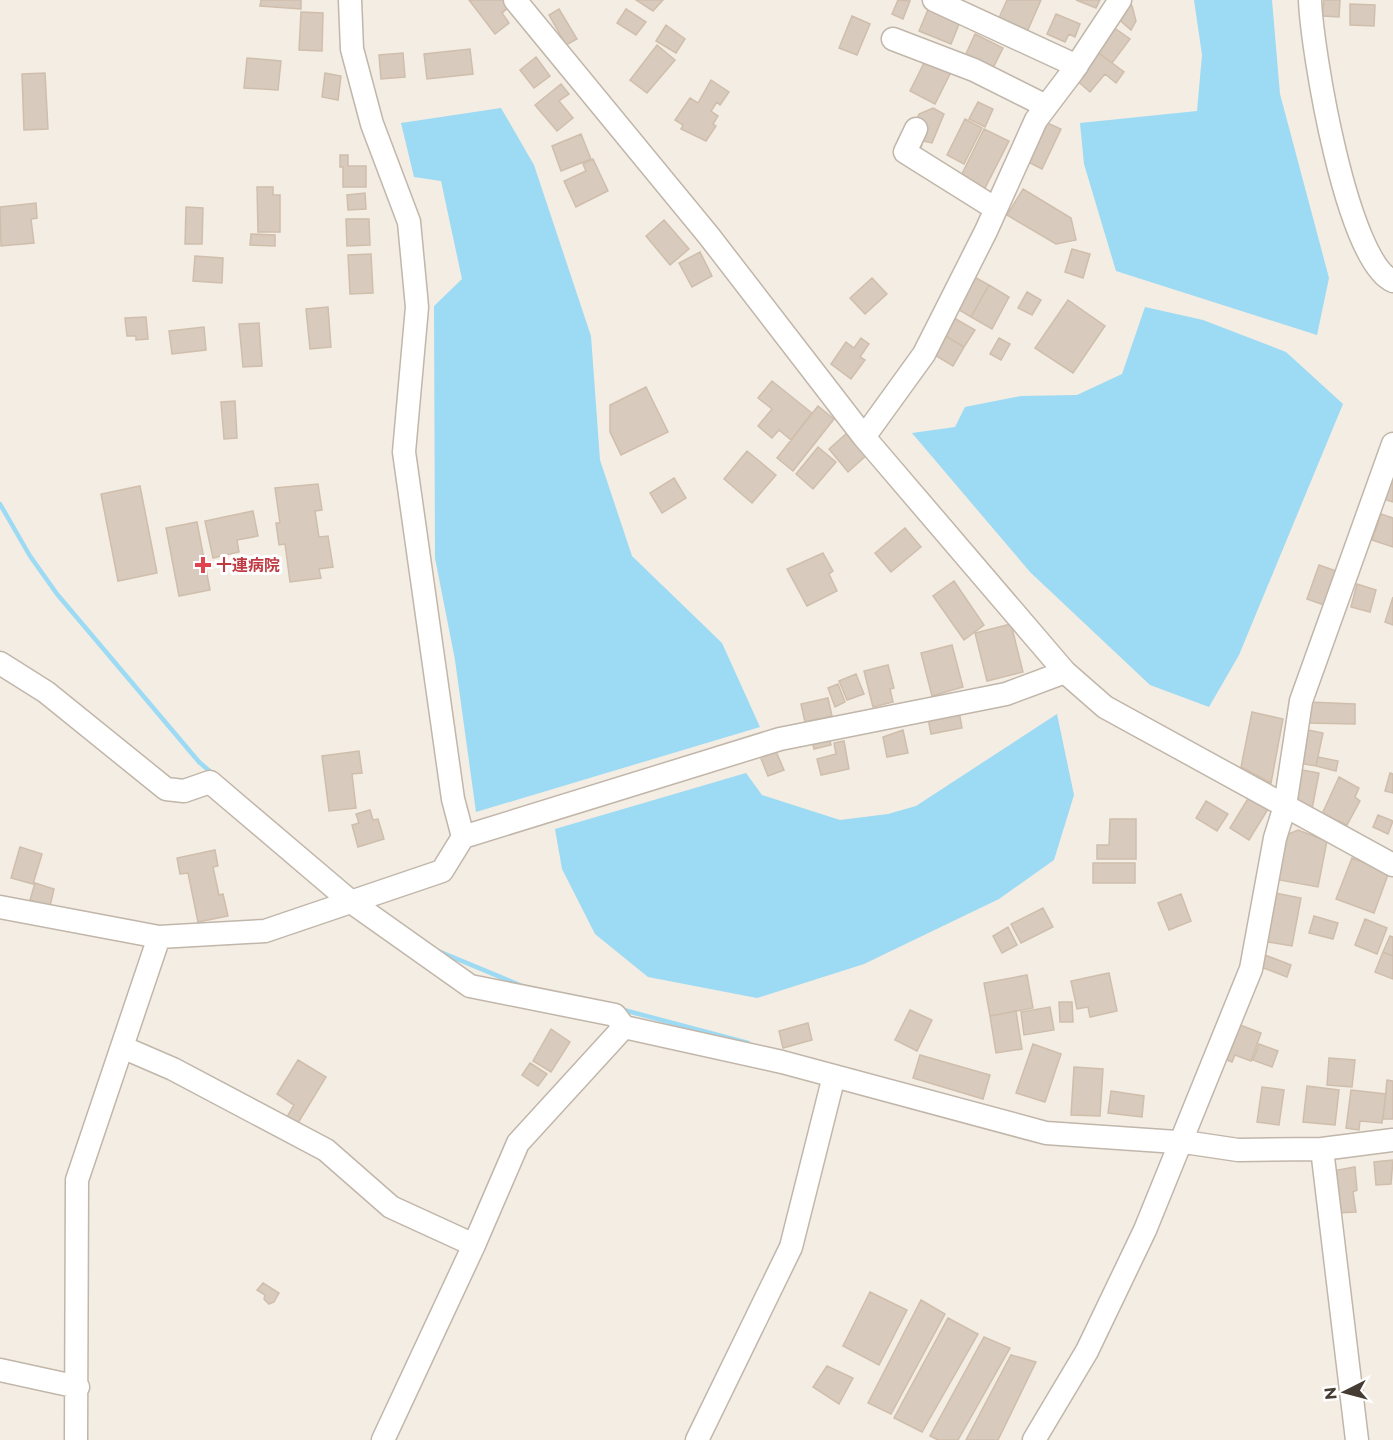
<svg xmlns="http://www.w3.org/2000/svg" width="1393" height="1440" font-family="Montserrat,'Noto Sans JP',sans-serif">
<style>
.water{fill:#9ddaf3}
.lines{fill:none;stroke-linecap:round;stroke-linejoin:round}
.stream{stroke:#9ddaf3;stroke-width:4.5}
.building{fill:#d8cabc;stroke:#d0beac;stroke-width:1.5}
.minor-casing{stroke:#c1b6a9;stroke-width:25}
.minor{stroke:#fff;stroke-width:22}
.health-dot{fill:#e0444e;stroke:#fff;stroke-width:2}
.labels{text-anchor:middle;stroke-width:6;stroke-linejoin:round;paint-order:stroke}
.health-label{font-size:16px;font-weight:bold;fill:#be3a42;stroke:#fff;text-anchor:start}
</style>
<rect width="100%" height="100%" fill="#f3ede4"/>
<path class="water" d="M 1194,0 L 1272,0 L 1280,94 L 1329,278 L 1317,335 L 1116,271 L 1084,164 L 1080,123 L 1197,111 L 1202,55 Z
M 501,108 L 534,165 L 591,336 L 600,460 L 632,556 L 722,643 L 760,727 L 476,812 L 455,660 L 435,558 L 434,306 L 462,279 L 441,181 L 414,177 L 401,123 Z
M 1145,307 L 1203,320 L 1286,352 L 1343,404 L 1239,655 L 1209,707 L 1150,685 L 1030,572 L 912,433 L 955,427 L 965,407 L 1021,396 L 1077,395 L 1122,374 Z
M 1057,714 L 1074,795 L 1054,860 L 999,899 L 864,964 L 757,998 L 648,977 L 595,934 L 562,869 L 555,829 L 746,773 L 762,795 L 840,820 L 888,814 L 916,806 Z"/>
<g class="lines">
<path class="stream" d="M 0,504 L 30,556 L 57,594 L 199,762 L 213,774
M 438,951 L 522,986
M 620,1009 L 748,1043"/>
</g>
<path class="building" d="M 261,0 L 301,0 L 301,9 L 260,6 Z
M 469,0 L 504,0 L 509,7 L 502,13 L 509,23 L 495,34 Z
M 636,0 L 663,0 L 653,11 Z
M 898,0 L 910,1 L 903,19 L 892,14 Z
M 932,0 L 964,12 L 951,44 L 919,31 Z
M 1007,0 L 1041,0 L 1027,32 L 998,20 Z
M 1076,0 L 1100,0 L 1096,8 Z
M 1126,0 L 1132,6 L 1136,21 L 1131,30 L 1115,16 Z
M 1324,0 L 1340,0 L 1339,17 L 1322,16 Z
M 1350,4 L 1375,5 L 1374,26 L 1350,25 Z
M 559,9 L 577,39 L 566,45 L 549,15 Z
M 626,9 L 646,22 L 636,35 L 617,23 Z
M 301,12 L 323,13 L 322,51 L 299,50 Z
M 1056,14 L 1080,24 L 1075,37 L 1069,34 L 1065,42 L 1047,34 Z
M 852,16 L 870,24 L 857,55 L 839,48 Z
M 666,25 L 685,39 L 676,53 L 656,41 Z
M 1113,27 L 1130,39 L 1112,63 L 1096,51 Z
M 975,34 L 1003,48 L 993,68 L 966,54 Z
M 657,45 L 675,60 L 647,93 L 630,80 Z
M 470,49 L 473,74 L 427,79 L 424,54 Z
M 1096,51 L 1124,72 L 1116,83 L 1105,74 L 1090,92 L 1075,79 Z
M 403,53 L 405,77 L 381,79 L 379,55 Z
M 536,57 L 550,76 L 534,88 L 520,70 Z
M 247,58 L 281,61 L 278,90 L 244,88 Z
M 926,59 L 951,72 L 935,104 L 910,91 Z
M 45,73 L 48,129 L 24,130 L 22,74 Z
M 325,73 L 341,76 L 338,100 L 322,97 Z
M 711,80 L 729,92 L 720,105 L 717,102 L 711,111 L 718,116 L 713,124 L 716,126 L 706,141 L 681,129 L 683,125 L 675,120 L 690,98 L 698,103 Z
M 561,84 L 569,94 L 559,101 L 573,118 L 557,131 L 535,105 Z
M 978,102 L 993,109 L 985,127 L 969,119 Z
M 933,108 L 944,114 L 932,143 L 923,141 L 919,154 L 915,124 L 919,114 Z
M 965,119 L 982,128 L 964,164 L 947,155 Z
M 1043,121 L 1061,129 L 1042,169 L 1024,160 Z
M 984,129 L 1009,141 L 983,192 L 959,180 Z
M 581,134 L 591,159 L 561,171 L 552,146 Z
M 340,155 L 348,155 L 348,166 L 366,166 L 366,187 L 343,187 L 343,167 L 340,167 Z
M 593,159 L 608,191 L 576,207 L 564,181 L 586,171 L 583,164 Z
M 257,187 L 273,187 L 273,195 L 280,195 L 280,232 L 258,232 Z
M 1023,189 L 1071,218 L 1076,240 L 1056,244 L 1007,215 Z
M 365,193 L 366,209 L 348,210 L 347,195 Z
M 36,203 L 37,218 L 31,219 L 34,243 L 1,246 L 0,207 Z
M 186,207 L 203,208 L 202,244 L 185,244 Z
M 346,219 L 369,219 L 370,245 L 347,246 Z
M 664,220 L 689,249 L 670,265 L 646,236 Z
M 251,234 L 275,235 L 275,246 L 250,245 Z
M 1072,249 L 1090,254 L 1083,278 L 1065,272 Z
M 700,252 L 712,276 L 692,287 L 679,263 Z
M 371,254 L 373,293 L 350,294 L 348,255 Z
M 195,256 L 223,258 L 222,283 L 193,281 Z
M 969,274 L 989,285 L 971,317 L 951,305 Z
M 872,278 L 887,294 L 865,314 L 850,298 Z
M 989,285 L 1009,297 L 992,329 L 971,317 Z
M 1027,292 L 1041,300 L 1032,315 L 1018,308 Z
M 1068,300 L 1105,326 L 1073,373 L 1035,348 Z
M 328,307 L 331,347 L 310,349 L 306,309 Z
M 146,317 L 148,339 L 136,340 L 136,336 L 127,336 L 125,318 Z
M 954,318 L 975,330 L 964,347 L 944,335 Z
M 259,323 L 262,366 L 243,367 L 239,324 Z
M 204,327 L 206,350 L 172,354 L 169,331 Z
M 944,335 L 964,347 L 953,366 L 933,354 Z
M 861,338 L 869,344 L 860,357 L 865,360 L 851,379 L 831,364 L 846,342 L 854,348 Z
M 999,338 L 1010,344 L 1001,360 L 990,354 Z
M 772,381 L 812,413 L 791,440 L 779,430 L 772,438 L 758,426 L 772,409 L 758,398 Z
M 646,387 L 668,432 L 621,455 L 610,432 L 610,405 Z
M 235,401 L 237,438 L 224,439 L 221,402 Z
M 818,406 L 834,419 L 793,471 L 777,458 Z
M 848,432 L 868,454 L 848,472 L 829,449 Z
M 818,447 L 836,462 L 813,489 L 796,474 Z
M 747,451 L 776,475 L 752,503 L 724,479 Z
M 1393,476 L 1393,502 L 1380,498 Z
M 674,478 L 686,498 L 662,513 L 650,493 Z
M 318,484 L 322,510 L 315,511 L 319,537 L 328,536 L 333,567 L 319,569 L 321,578 L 290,582 L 285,544 L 279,545 L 276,523 L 280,523 L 275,488 Z
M 140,486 L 157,573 L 118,581 L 101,494 Z
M 253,511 L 258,536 L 237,540 L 239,552 L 213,558 L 205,521 Z
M 1381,514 L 1393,518 L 1393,547 L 1372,540 Z
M 197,522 L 210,590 L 179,596 L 166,528 Z
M 905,528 L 921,547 L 891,572 L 875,553 Z
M 823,553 L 833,571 L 829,574 L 837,591 L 807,606 L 787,569 Z
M 1319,565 L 1336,571 L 1324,605 L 1307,599 Z
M 954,581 L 984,625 L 964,640 L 933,596 Z
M 1357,584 L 1376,590 L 1370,612 L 1351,607 Z
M 1393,597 L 1393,625 L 1385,622 Z
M 1011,624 L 1023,672 L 987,681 L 975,633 Z
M 952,645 L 963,687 L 932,696 L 921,653 Z
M 888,665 L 894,688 L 890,689 L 893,702 L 873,707 L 864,671 Z
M 856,674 L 864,694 L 847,700 L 839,681 Z
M 838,684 L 845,702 L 835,707 L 828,688 Z
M 828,698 L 832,716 L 805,722 L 801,704 Z
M 1308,702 L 1355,704 L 1355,724 L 1308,723 Z
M 958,706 L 962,728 L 931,734 L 927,713 Z
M 1252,712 L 1283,719 L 1271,783 L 1241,767 Z
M 1303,729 L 1323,733 L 1316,766 L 1297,763 Z
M 903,730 L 908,753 L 887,757 L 883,737 Z
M 828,733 L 831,745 L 814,749 L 811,737 Z
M 844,741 L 849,769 L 821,775 L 817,759 L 836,754 L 834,743 Z
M 775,749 L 784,770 L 768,776 L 760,756 Z
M 359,751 L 362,773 L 352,774 L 356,808 L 329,811 L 322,756 Z
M 1318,757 L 1338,761 L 1336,771 L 1316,766 Z
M 1297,769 L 1319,773 L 1312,809 L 1290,804 Z
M 1390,773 L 1393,774 L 1393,793 L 1385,791 Z
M 1339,777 L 1359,788 L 1355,797 L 1360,801 L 1347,825 L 1322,814 Z
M 1249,797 L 1268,809 L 1249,840 L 1230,828 Z
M 1206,801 L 1228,814 L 1217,831 L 1196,818 Z
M 370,810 L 373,820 L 378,819 L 384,839 L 358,847 L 352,825 L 359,823 L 356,814 Z
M 1378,815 L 1393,821 L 1388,834 L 1373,827 Z
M 1110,819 L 1136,819 L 1136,859 L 1097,859 L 1097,845 L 1109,845 Z
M 1298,830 L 1327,841 L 1318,887 L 1274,879 L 1281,837 Z
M 20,847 L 42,854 L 33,884 L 11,878 Z
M 215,850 L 218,866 L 213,867 L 219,895 L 223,894 L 228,916 L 198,922 L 188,873 L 180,874 L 177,858 Z
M 1352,858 L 1389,872 L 1374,913 L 1336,899 Z
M 1093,863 L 1135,863 L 1135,883 L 1093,883 Z
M 35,883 L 54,889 L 50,906 L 30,900 Z
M 1270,892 L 1301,898 L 1292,946 L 1262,941 Z
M 1181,894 L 1191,921 L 1169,930 L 1158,903 Z
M 1043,908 L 1053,927 L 1021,943 L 1011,924 Z
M 1314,916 L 1338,923 L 1333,939 L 1309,933 Z
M 1365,919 L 1387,928 L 1377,954 L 1355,945 Z
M 1008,927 L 1017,945 L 1002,953 L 993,936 Z
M 1390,936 L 1393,937 L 1393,956 L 1383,952 Z
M 1383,952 L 1393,956 L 1393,979 L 1375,972 Z
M 1265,955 L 1291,965 L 1287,977 L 1261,967 Z
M 1109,973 L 1117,1011 L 1090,1017 L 1088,1007 L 1077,1009 L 1071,981 Z
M 1027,975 L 1033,1008 L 990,1016 L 984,983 Z
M 1059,1002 L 1072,1002 L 1073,1022 L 1060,1022 Z
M 1050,1007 L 1054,1030 L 1024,1035 L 1021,1012 Z
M 910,1010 L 932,1020 L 917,1051 L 895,1040 Z
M 1016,1011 L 1022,1049 L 996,1053 L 990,1016 Z
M 808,1023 L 812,1040 L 783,1048 L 779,1031 Z
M 1235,1023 L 1261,1033 L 1251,1061 L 1235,1055 L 1232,1062 L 1222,1058 Z
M 551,1029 L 570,1042 L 551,1072 L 533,1061 Z
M 1033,1044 L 1061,1054 L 1045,1102 L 1016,1093 Z
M 1259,1044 L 1278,1051 L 1272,1067 L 1253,1060 Z
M 920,1055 L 990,1075 L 983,1099 L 913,1078 Z
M 1329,1058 L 1355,1060 L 1352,1087 L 1327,1085 Z
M 298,1060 L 326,1077 L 295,1128 L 284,1122 L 294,1105 L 277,1094 Z
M 530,1063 L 547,1074 L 538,1086 L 522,1075 Z
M 1074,1067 L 1103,1069 L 1100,1116 L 1071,1115 Z
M 1387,1080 L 1393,1081 L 1393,1119 L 1383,1119 Z
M 1307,1086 L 1339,1090 L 1335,1125 L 1303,1122 Z
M 1262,1087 L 1284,1090 L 1279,1125 L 1257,1122 Z
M 1351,1090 L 1386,1094 L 1382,1123 L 1360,1121 L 1359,1130 L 1346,1128 Z
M 1111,1091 L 1144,1096 L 1142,1117 L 1108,1113 Z
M 1393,1160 L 1391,1184 L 1376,1185 L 1374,1162 Z
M 1355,1167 L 1357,1190 L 1353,1192 L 1356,1212 L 1336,1213 L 1332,1171 Z
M 263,1283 L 279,1293 L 274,1302 L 269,1304 L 264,1299 L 265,1295 L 257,1290 Z
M 870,1292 L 907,1310 L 879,1365 L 843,1346 Z
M 921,1300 L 945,1314 L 891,1414 L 868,1403 Z
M 948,1318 L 978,1334 L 922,1432 L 894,1418 Z
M 984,1337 L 1010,1348 L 958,1440 L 938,1440 L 930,1436 Z
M 1011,1355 L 1036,1362 L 998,1440 L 966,1440 Z
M 827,1366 L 853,1378 L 839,1404 L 813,1387 Z"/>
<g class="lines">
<g class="minor-casing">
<path id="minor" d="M 350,0 L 352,49 L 372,124 L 409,222 L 417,307 L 404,452 L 453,799 L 463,837
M 515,0 L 709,236 L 864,437 L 1065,672 L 1105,707 L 1393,865
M 934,0 L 1077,66
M 1310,0 C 1312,51 1347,262 1393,281
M 893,39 L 974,70 L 1046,106
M 916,129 L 905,152 L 996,209
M 864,437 L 924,354 L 986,231 L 1036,120 L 1073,71 L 1120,0
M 0,663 L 46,692 L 166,789 L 184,791 L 210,782 L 350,901 L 470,986 L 615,1015 L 624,1027 L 782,1062 L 1046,1133 L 1191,1143 L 1238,1150 L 1322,1149 L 1393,1140
M 0,907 L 159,937 L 265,931 L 442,871 L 463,837 L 780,739 L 1006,694 L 1065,672
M 122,1047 L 173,1069 L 326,1150 L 391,1207 L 474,1245
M 1322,1149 L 1357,1440
M 0,1370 L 78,1387
M 76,1440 L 77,1180 L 159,937
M 383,1440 L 474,1245 L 518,1143 L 624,1027
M 697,1440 L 791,1247 L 834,1076
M 1034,1440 L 1087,1351 L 1145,1230 L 1251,969 L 1275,838 L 1285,806 L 1301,701 L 1393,444"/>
</g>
<use href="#minor" class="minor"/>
</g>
<path class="health-dot" d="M200 556h6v6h6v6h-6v6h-6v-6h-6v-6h6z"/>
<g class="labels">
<g class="health-label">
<text x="216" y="571">十連病院</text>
</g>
</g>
<g transform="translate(1345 1392) rotate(264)" stroke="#ffffff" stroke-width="4.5" paint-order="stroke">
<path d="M0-4.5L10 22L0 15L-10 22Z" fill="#453c34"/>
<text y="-9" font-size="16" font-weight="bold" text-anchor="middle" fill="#453c34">N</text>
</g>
</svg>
